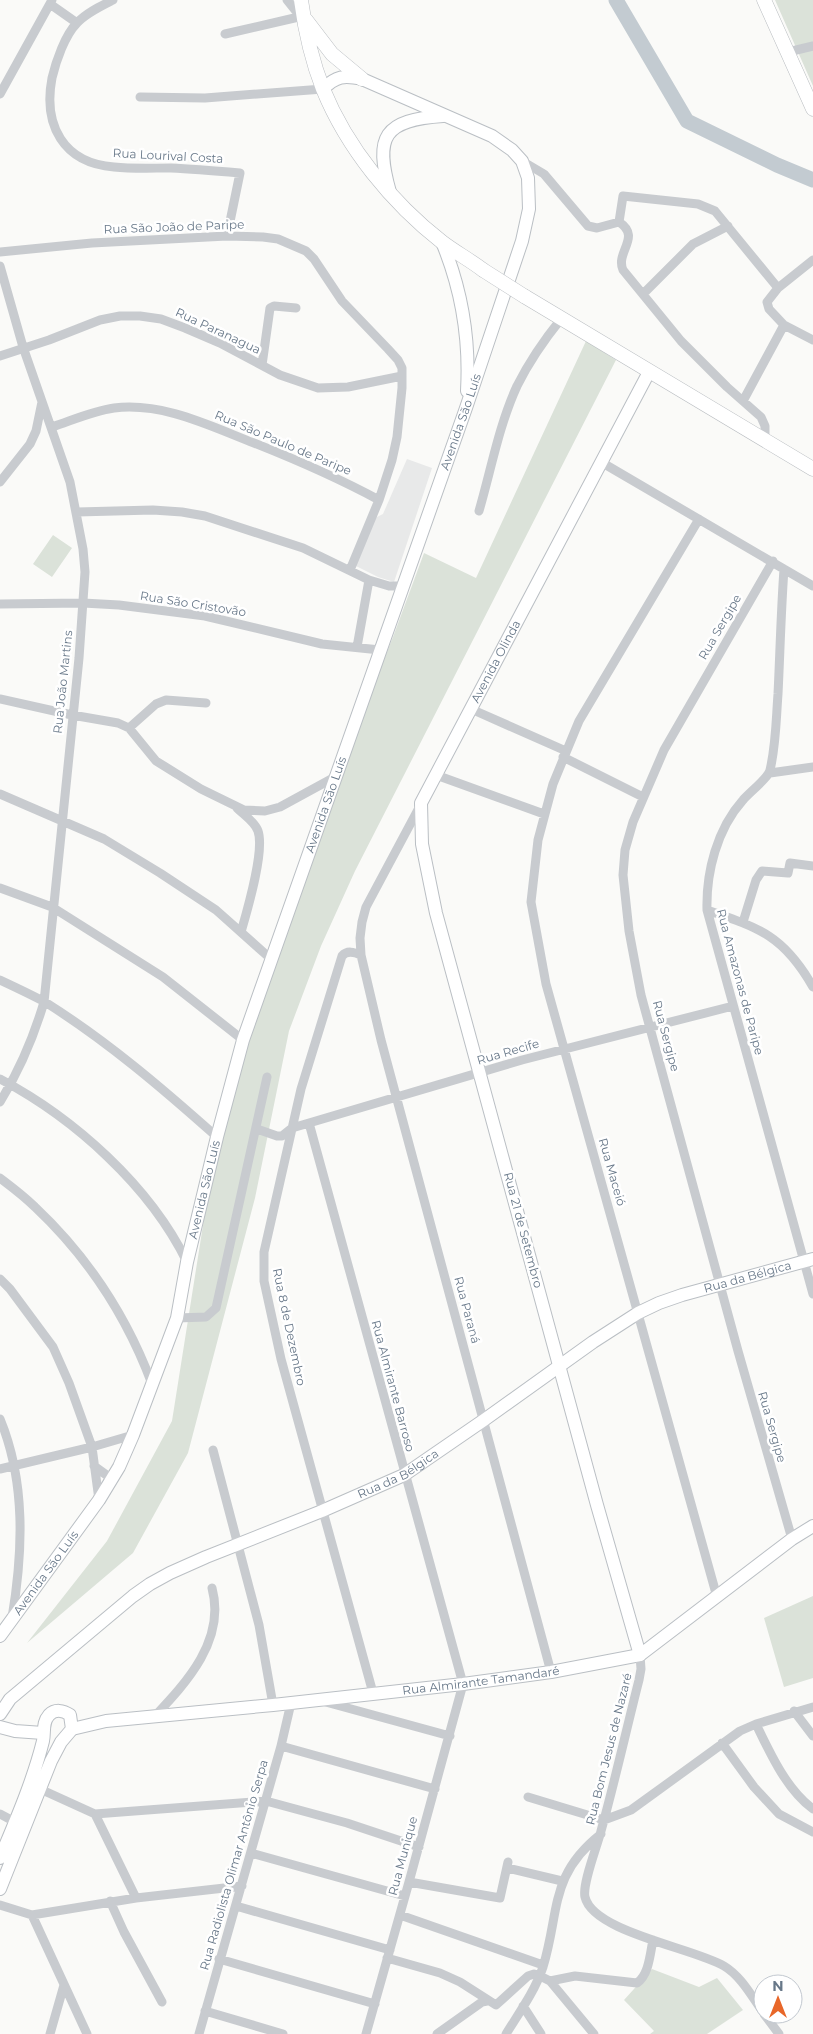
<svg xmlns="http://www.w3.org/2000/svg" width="813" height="2034" font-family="Montserrat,sans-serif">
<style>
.built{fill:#e8e9e9}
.green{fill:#dbe2d9}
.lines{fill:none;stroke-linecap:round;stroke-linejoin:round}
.river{stroke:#c3cbd1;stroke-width:15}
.secondary-casing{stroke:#babfc4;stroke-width:14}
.primary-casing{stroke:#b9bdc1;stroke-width:15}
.street{stroke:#c8cbcf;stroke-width:9}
.secondary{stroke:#fff;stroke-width:12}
.primary{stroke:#fff;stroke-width:14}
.primary-bridge-casing{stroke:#b9bdc1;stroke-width:15;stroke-linecap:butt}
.primary-bridge{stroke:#fff;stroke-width:14}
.labels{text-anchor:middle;stroke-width:5;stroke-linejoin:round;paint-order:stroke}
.street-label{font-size:12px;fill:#687889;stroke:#fff}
</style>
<rect width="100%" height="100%" fill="#fafaf8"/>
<path class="built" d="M 407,459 L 432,468 L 394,582 L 378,577 L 356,566 L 375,518 L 383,514 Z"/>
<path class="green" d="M 775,0 L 813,0 L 813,86 Z
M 586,341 L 616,360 L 355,871 L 321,946 L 289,1031 L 255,1198 L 188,1453 L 133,1553 L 27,1643 L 107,1541 L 172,1421 L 217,1137 L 337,776 L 393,637 L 424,553 L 476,578 Z
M 53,535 L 72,548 L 52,577 L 33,564 Z
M 813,1596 L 813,1678 L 784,1687 L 764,1618 Z
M 652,1969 L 699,1987 L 717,1978 L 743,2010 L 707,2034 L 650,2034 L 654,2031 L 624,2000 Z"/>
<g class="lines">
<path class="river" d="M 616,0 L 687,121 L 777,165 L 813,180"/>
<g class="secondary-casing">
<g id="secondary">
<path d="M 390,192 C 374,136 384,120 443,116"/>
<path d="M 442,242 C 462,290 470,338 467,391"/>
<path id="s1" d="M 0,1636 L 99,1500 L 119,1467 L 133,1435 L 177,1318 L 187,1262 L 217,1137 L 243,1040 L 466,408 L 522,241 L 529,209 L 528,178 L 522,161 L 512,150 L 492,136 L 362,79 C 344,75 336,76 323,89"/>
<path id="s2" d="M 640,1655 L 597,1505 L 436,913 L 422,844 L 421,803 L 649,372"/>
<path id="s3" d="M 0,1714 L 10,1699 L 133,1596 L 150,1584 L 170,1573 L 206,1557 L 322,1511 L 404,1475 L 484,1420 L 593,1342 L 638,1313 L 659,1303 L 682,1295 L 813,1259"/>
<path d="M 0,1727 L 15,1731 L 43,1733"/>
<path id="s4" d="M 72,1729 L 106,1721 L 273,1705 L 463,1684 L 551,1672 L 640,1655 L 792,1539 L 813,1526"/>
<path d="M 0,1858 C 16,1820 33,1781 43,1741 C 45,1731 42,1723 49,1715 C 55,1709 63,1710 70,1715 L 72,1729 L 61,1742 L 51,1761 L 0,1889"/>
</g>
</g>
<g class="primary-casing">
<path id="primary" d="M 301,0 C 305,30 312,61 323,89 C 347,148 392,203 442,242 C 455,252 470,260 483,270
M 764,0 L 813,109
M 306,20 L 332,54 L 362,79
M 524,296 L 813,469"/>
</g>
<path class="street" d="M 113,0 C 101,6 86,13 77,23 C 65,35 56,61 52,78 C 43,125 63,163 114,167 C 133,169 152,168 171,168 C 194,169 217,171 240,173 L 227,236
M 287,0 L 295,10 L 303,16
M 50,4 L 77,23
M 225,34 L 303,16
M 788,52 L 813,46
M 0,94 L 52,0
M 140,97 L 205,98 L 323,89
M 522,161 L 544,174 L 588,226 L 597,228 L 619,222
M 619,222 C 642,237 615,252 623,270 L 681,341 L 727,387 L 761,417 L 765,426 L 765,441
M 619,222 L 623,196 L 698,204 L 715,211 L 778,288
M 0,252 L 92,243 L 227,236 L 263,237 L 278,239 L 306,251 L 314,259 L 342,301 L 388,349 L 398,360 L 402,368 L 402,388 L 397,437 L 392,460 L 379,500 L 350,570
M 0,266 L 23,347 L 70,482 L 83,549 L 85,572 L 79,658 L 44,1002 C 34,1036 19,1071 0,1102
M 643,294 L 693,244 L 728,226
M 784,325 L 813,340
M 0,356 L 49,340 L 100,320 L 120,316 L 140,316 L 161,319 L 185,328 L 220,343 L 280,375 L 318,388 L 348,387 L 402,376
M 262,365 L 270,308 L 274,306 L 296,308
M 743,401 L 784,325 L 769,309 L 767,302 L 778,288 L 813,260
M 52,427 C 73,420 93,411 114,408 C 163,402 210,426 254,443 C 297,460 338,478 379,500
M 601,462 L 813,586
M 0,482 L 30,444 L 36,431 L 42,402
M 479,511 C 491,470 499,425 517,386 C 529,362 544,340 561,319
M 77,512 L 153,510 L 182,512 L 205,516 L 303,548 L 369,580 L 389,586 L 402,586
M 699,519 L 579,721 L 553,784 L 538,840 L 531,902 L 546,984 L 717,1597
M 773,561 L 664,750 L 633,822 L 625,850 L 623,875 L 629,931 L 641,995 L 738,1351 L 792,1539
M 784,569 C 781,611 780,653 778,694 C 776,720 776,745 770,770 C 769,777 749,793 743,800 C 717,829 706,872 707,910 L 813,1294
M 0,604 L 83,603 L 119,605 L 205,616 L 322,644 L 380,650
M 357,647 L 369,580
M 0,699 L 72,715 L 118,723 L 129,728 L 156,761 L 201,789 L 244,810 L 265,811 L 280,807 L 335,777
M 471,709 L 566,751
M 129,728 L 156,704 L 166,700 L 206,703
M 563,757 L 643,797
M 770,773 L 813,767
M 436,775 L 544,814
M 0,794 L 104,839 L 160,873 L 216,910 L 271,959
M 421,804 L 366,907 L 362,922 L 360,938 L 361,955 L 381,1040 L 551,1672
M 237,808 C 244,815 255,822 258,831 C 265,851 247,911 241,932
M 0,888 L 52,907 L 163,977 L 243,1040
M 707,910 C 760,928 784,936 813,987
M 743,922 L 756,880 L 762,871 L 788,873 L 790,863 L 813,866
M 361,955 C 354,952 347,950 342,956 L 301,1089 L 264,1252 L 264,1281 L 281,1359 L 373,1693
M 0,980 C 15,987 30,994 45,1002 C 107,1041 162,1088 217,1137
M 0,1079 C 74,1118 150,1186 187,1262
M 309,1123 L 463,1684 L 409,1882 L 366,2034
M 257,1129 L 277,1136 L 282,1136 L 292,1128 L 309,1123 L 522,1060 L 733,1006
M 0,1178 C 12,1187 24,1196 35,1207 C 87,1256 127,1317 152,1384
M 0,1279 L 10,1289 L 53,1347 L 69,1383 L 92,1447 L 99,1500
M 177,1318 L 206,1317 L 216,1308 L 267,1077
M 0,1419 C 26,1482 23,1552 12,1618
M 213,1450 L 259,1625 L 273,1705
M 94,1466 L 112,1479
M 0,1469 L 92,1447 L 133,1435
M 640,1655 L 641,1669 L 639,1680 C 626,1731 615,1781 601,1831 C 597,1847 582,1884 585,1897 C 593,1932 694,1948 724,1966 C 741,1976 752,1997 763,2012
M 322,1701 L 450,1736
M 794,1711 L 813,1736
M 154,1717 C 187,1682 226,1640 212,1588
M 756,1724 C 770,1753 786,1789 813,1809
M 722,1743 L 754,1787 L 779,1814 L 813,1832
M 281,1746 L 435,1789
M 40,1789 L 95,1814 L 266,1801 L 347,1823 L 419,1847
M 528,1797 L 604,1820 L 631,1810 L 740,1731 L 756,1724 L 813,1707
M 0,1814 L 15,1822
M 95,1814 L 136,1898
M 251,1853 L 405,1896
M 507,1868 L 562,1881
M 409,1882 L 500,1898 L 508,1862
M 110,1901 L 124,1932 L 162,2002
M 0,1905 L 32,1915 L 136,1898 L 242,1886
M 236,1906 L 390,1950
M 32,1915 L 87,2034
M 400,1915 L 543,1965
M 387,1958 L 440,1973 L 460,1982 L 496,2005 L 528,1976 L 534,1974 L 540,1976 L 550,1981 L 594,2034
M 219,1959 L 375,2004
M 550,1981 L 575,1976 L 637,1983 C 649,1975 650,1954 653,1940
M 523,2006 L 541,2034
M 205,2011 L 283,2034
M 764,2014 L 779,2034
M 50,2034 L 64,1985
M 199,2034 L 281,1746 L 291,1703
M 437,2034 L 482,2002 L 487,2001
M 506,2034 C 519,2013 535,1991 543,1967 C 560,1911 549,1875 601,1834"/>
<use href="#secondary" class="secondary"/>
<use href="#primary" class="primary"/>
<g class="primary-bridge-casing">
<path id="primary-bridge" d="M 483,270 L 524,296"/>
</g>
<use href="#primary-bridge" class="primary-bridge"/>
</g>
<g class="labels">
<g class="street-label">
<text transform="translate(168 156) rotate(3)" y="4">Rua Lourival Costa</text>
<text transform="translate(174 227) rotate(-2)" y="4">Rua São João de Paripe</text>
<text transform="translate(218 331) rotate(25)" y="4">Rua Paranagua</text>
<text dy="4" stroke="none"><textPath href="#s1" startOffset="1308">Avenida São Luís</textPath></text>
<text transform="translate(283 443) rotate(23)" y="4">Rua São Paulo de Paripe</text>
<text transform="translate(193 604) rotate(9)" y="4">Rua São Cristovão</text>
<text transform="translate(720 627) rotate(-60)" y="4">Rua Sergipe</text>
<text dy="4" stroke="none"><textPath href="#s2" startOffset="1041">Avenida Olinda</textPath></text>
<text transform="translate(63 682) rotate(-84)" y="4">Rua João Martins</text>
<text dy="4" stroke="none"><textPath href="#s1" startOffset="902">Avenida São Luís</textPath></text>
<text transform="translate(740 982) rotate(75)" y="4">Rua Amazonas de Paripe</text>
<text transform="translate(666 1036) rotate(75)" y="4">Rua Sergipe</text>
<text transform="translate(508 1052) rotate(-16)" y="4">Rua Recife</text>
<text transform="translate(612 1172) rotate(74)" y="4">Rua Maceió</text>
<text dy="4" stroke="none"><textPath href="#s1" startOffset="498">Avenida São Luís</textPath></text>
<text transform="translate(523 1230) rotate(75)" y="4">Rua 21 de Setembro</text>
<text dy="4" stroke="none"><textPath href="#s3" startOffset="876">Rua da Bélgica</textPath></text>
<text transform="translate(467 1310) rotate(75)" y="4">Rua Paraná</text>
<text transform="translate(289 1327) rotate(78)" y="4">Rua 8 de Dezembro</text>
<text transform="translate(393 1386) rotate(75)" y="4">Rua Almirante Barroso</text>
<text transform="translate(772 1427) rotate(74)" y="4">Rua Sergipe</text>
<text dy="4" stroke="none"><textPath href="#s3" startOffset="471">Rua da Bélgica</textPath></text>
<text dy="4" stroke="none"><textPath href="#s1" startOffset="78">Avenida São Luís</textPath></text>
<text dy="4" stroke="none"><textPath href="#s4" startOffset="412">Rua Almirante Tamandaré</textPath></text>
<text transform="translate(609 1749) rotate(-76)" y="4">Rua Bom Jesus de Nazaré</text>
<text transform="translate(403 1856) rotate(-75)" y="4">Rua Munique</text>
<text transform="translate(234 1865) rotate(-74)" y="4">Rua Radiolista Olimar Antônio Serpa</text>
</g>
</g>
<g transform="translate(778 1999)"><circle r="24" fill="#ffffff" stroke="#c3c9d0"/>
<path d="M0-4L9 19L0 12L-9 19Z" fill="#e86729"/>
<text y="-8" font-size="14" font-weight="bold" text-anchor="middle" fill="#687889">N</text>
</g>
</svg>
